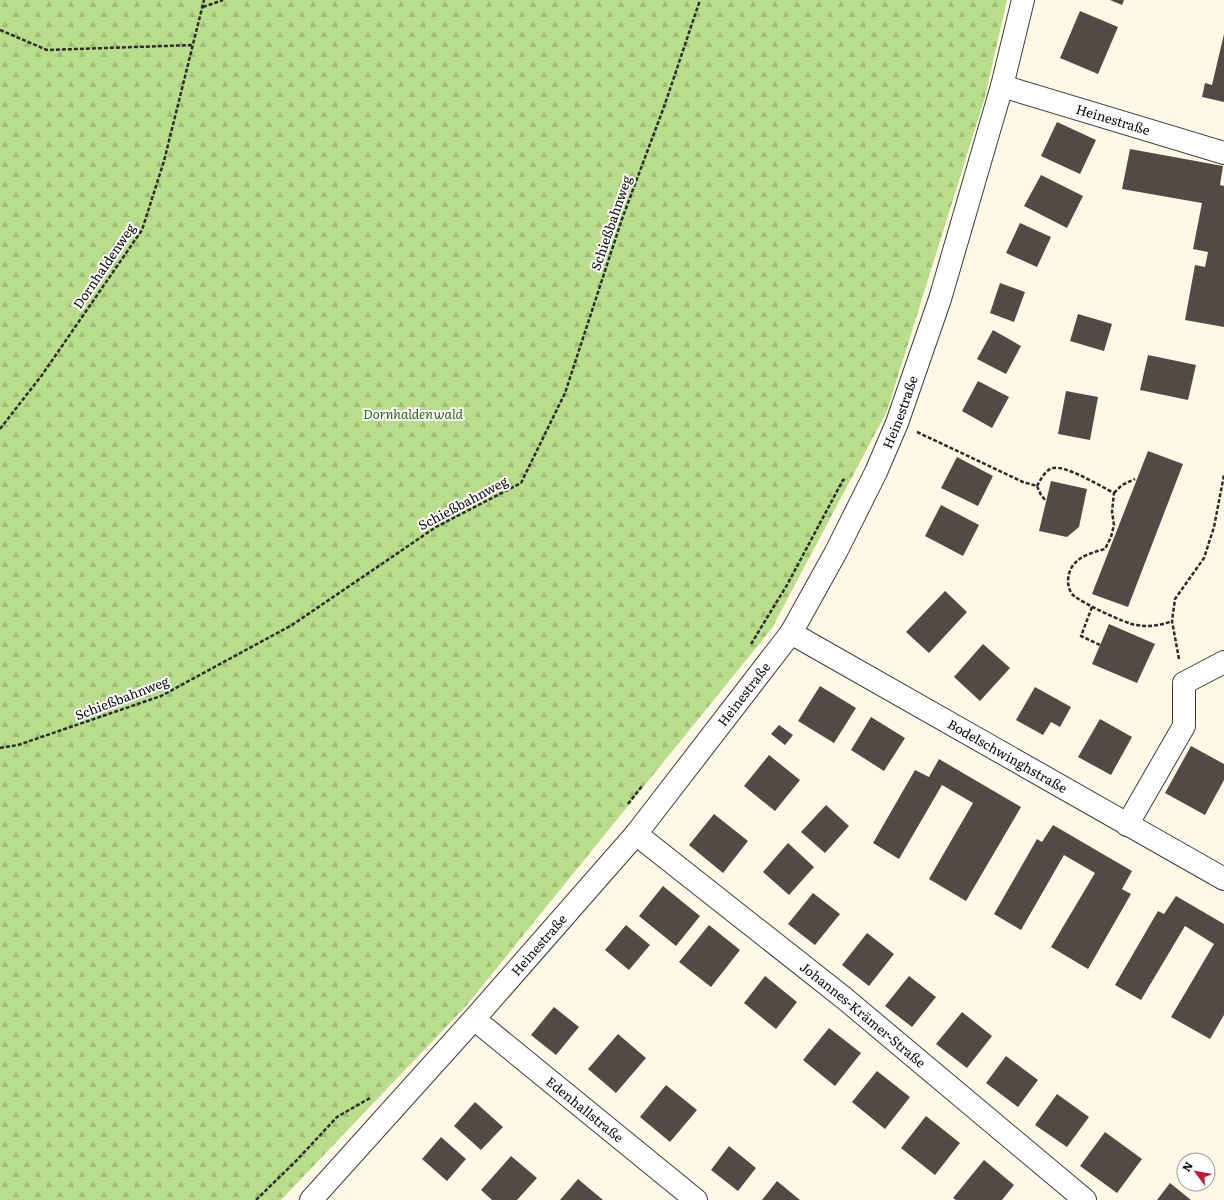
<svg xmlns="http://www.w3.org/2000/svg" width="1224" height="1200" font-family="Literata,serif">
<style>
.forest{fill:url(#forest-firs)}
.building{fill:#534945}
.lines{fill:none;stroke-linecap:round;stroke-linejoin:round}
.minor-casing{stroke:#3d3d3d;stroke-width:24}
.path{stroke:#2c2c2c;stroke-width:2.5;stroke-dasharray:4 2;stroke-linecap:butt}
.minor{stroke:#fff;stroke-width:22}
.labels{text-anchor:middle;stroke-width:4;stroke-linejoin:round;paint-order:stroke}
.street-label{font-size:13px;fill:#0a0a0a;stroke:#fff}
.park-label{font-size:13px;font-style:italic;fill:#2e6516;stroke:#fff}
</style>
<defs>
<pattern id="forest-firs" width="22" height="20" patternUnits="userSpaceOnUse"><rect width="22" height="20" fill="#b9de8b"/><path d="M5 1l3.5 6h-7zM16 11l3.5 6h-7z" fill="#9ebd77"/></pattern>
</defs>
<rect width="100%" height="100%" fill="#fff8e6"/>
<path class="forest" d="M 0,0 L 1007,0 L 985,97 L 887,411 L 772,628 L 466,1006 L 281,1200 L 0,1200 Z"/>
<path class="building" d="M 1110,0 L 1124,0 L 1122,5 Z
M 1080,11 L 1118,27 L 1098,74 L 1060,58 Z
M 1224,34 L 1224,102 L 1202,97 L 1205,83 L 1212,85 Z
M 1057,122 L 1096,140 L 1080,174 L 1041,156 Z
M 1130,149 L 1223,166 L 1220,185 L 1224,186 L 1224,327 L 1185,320 L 1195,265 L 1205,267 L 1208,252 L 1193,249 L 1202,203 L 1122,189 Z
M 1041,175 L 1083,196 L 1067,228 L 1024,206 Z
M 1020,223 L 1051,237 L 1037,267 L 1006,253 Z
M 1000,283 L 1025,292 L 1014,322 L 990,313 Z
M 1078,314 L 1112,324 L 1104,351 L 1070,341 Z
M 993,330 L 1021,346 L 1006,374 L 977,359 Z
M 1148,355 L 1196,365 L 1188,400 L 1140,390 Z
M 978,381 L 1009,397 L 992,428 L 962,411 Z
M 1066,391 L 1098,397 L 1090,440 L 1058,434 Z
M 1148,451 L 1183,464 L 1128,607 L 1092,594 Z
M 957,457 L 993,476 L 978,506 L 941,488 Z
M 1051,481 L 1087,489 L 1079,527 L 1067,537 L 1039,531 Z
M 941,505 L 979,525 L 963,556 L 925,536 Z
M 945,591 L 967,612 L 929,653 L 906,632 Z
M 1109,624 L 1155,644 L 1137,683 L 1092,664 Z
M 983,644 L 1010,668 L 980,701 L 954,677 Z
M 820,686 L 856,708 L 834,743 L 798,721 Z
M 1035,687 L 1071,707 L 1060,727 L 1051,722 L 1043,735 L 1016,720 Z
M 871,717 L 905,738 L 884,771 L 851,750 Z
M 1100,719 L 1132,737 L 1111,775 L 1078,757 Z
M 779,725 L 793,735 L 785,745 L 771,734 Z
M 1191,746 L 1224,764 L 1224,780 L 1205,815 L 1165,793 Z
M 769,755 L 800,780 L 775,811 L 744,786 Z
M 939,759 L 1021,807 L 966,901 L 929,879 L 973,803 L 942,785 L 899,859 L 873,843 L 915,770 L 929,777 Z
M 826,805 L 849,826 L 825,853 L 801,832 Z
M 714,814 L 748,841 L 723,873 L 689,845 Z
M 1053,825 L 1132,871 L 1122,889 L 1131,894 L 1088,969 L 1051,947 L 1095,873 L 1064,855 L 1021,930 L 994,914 L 1037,839 L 1042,842 Z
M 788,843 L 814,867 L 789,895 L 763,872 Z
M 663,886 L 700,916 L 676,946 L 639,916 Z
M 813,893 L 840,914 L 815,945 L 788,924 Z
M 1176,896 L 1224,924 L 1224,1015 L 1210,1039 L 1171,1017 L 1214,944 L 1185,926 L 1141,1000 L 1115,985 L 1158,911 L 1164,914 Z
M 626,925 L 650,945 L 629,970 L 605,950 Z
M 709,925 L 740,950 L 711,987 L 679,962 Z
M 867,933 L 894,954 L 869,986 L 842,965 Z
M 765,976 L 797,1002 L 776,1029 L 744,1003 Z
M 909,976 L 936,997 L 912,1027 L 885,1006 Z
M 554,1007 L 579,1027 L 556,1055 L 531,1035 Z
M 962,1012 L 992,1036 L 967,1068 L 936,1044 Z
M 829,1028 L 861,1053 L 835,1086 L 803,1060 Z
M 618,1034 L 646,1058 L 616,1093 L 588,1069 Z
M 1006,1056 L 1038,1080 L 1018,1107 L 986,1083 Z
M 877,1071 L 910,1097 L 885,1129 L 852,1102 Z
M 666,1085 L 697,1110 L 670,1142 L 640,1117 Z
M 1057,1094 L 1089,1117 L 1067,1147 L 1035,1125 Z
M 475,1102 L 503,1127 L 481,1150 L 454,1126 Z
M 926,1116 L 960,1143 L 935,1175 L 901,1148 Z
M 1105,1132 L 1142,1159 L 1117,1193 L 1080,1166 Z
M 441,1137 L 466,1159 L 447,1181 L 422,1159 Z
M 729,1146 L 756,1168 L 738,1191 L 711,1170 Z
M 511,1156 L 537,1178 L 517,1200 L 492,1200 L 481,1190 Z
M 984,1160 L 1014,1185 L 1002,1200 L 956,1200 L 953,1198 Z
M 578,1179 L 603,1200 L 560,1200 Z
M 777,1181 L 800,1200 L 762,1200 Z
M 1170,1183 L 1191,1200 L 1157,1200 Z"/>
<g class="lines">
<g class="minor-casing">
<g id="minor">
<path id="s1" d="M 1002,86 L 1224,153"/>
<path id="s2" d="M 791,633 L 1224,879"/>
<path d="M 1127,825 L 1184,726 L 1184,683 L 1224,662"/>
<path id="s3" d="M 636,834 L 844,998 L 1085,1200"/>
<path id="s4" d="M 474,1019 L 696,1200"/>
<path id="s5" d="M 311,1200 L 474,1019 L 636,834 L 791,633 L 836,552 L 876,472 L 897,423 L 940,299 L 1002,86 L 1023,0"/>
</g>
</g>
<path class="path" d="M 203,7 L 223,0
M 0,30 L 47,50 L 194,45
M 0,429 L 42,375 L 142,230 L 164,161 L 204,0
M 917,432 L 1023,482 L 1037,486
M 1037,486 C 1041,479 1045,470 1053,468 C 1066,465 1102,487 1114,493 L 1112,512 L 1114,525 L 1111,537 L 1105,549 C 1087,554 1069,559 1068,581 C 1068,586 1070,592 1073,595 C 1080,602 1126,624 1136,625 C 1148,627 1160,626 1172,621
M 1037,486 L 1041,495 L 1046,501
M 1114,493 L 1122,485 L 1135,479
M 1092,607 L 1081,636 L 1100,645
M 751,644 L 787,585 L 843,480 L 847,479
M 1179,659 L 1172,621 L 1175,599 L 1204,558 L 1214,527 L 1224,475
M 0,748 L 18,745 L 161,696 L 292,625 L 436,527 L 521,483 L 565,393 L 622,219 L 665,104 L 700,0
M 628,804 L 642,786
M 256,1200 L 296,1161 L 337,1117 L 370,1098"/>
<use href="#minor" class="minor"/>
</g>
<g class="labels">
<g class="street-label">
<text dy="5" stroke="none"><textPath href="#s1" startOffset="116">Heinestraße</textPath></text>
<text transform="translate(611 223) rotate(-71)" y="5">Schießbahnweg</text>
<text transform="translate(104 266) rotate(-56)" y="5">Dornhaldenweg</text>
<text dy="5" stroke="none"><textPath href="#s5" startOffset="990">Heinestraße</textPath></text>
<text transform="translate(463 503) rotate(-28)" y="5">Schießbahnweg</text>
<text dy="5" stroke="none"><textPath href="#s5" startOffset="666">Heinestraße</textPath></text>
<text transform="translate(122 698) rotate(-21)" y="5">Schießbahnweg</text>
<text dy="5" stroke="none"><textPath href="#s2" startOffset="249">Bodelschwinghstraße</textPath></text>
<text dy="5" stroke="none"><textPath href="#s5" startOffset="342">Heinestraße</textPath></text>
<text dy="5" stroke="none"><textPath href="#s3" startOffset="290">Johannes-Krämer-Straße</textPath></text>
<text dy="5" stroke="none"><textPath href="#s4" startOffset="143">Edenhallstraße</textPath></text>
</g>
<g class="park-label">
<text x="413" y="419">Dornhaldenwald</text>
</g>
</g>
<g transform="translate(1196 1172) rotate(302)"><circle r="19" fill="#ffffff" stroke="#9d9d9d"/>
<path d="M0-3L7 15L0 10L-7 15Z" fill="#c41731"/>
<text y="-6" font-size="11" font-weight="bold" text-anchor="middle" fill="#0a0a0a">N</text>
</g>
</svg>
